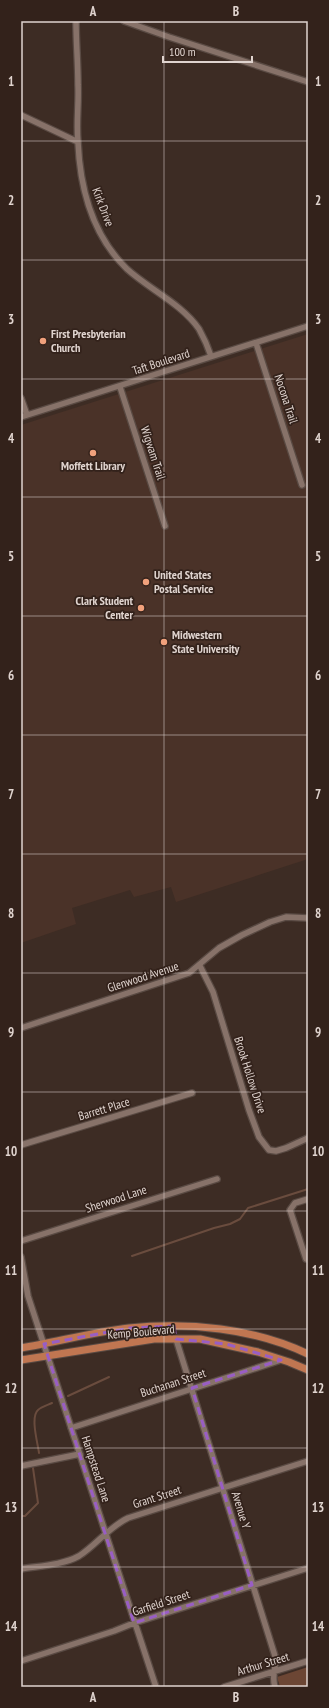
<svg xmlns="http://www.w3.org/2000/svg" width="329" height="1708" font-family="'PT Sans Narrow',sans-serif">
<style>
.built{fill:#4a3228}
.green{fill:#6c4634}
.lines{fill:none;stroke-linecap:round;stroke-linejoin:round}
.stream{stroke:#6a4c3e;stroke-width:2}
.minor-casing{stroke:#594a43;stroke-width:8}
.major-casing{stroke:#594a43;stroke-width:9}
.minor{stroke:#877269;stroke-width:5.5}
.major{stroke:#c07651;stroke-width:7}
.marked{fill:none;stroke:#995ec4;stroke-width:3;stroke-dasharray:8 5;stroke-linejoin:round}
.grid{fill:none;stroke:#e0d4cf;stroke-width:1;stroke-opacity:0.55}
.poi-dot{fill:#f1a17c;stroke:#33221b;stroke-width:1.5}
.labels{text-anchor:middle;stroke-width:3.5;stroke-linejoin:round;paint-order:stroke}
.street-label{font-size:12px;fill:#e0d4cf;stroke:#33221b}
.poi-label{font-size:12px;font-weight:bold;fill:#e0d4cf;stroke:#33221b;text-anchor:start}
.neatline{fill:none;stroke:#e0d4cf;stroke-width:1.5}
.grid-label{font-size:13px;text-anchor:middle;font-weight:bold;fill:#e0d4cf}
</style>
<rect width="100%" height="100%" fill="#3d2c24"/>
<path class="built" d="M 308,334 L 308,859 L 176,902 L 171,887 L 134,897 L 130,890 L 72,908 L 76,924 L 21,943 L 21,425 Z"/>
<path class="green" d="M 308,1667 L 308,1687 L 280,1687 L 277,1677 Z"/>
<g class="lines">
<path class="stream" d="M 132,1256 L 214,1228 L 230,1224 L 240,1219 L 248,1208 L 308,1189
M 68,1396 L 109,1377
M 39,1453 C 38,1444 30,1417 38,1410 C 41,1407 48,1405 52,1403
M 21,1516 L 25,1516 L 38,1503 L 33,1468"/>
<g class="minor-casing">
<path id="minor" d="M 76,21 C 76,42 78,63 78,85 C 79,104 76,123 78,142 C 80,188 93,236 127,269 C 149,289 182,304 199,329 C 204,338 208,347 211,356
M 124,21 L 169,37 L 308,82
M 21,115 L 78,142
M 256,343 L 302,485
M 120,387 L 165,526
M 21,398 L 27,415
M 21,417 L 308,326
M 200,966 L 213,992 L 249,1110 L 259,1137 L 269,1150 L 276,1151 L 286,1148 L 308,1138
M 21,1028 L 189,973 L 219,948 L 242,935 L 270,922 L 286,917 L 308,918
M 21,1145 L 192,1093
M 308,1199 L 295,1203 L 290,1210 L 306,1259 L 308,1259
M 21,1241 L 217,1179
M 21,1257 L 28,1296 L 156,1687
M 176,1339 L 275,1656 C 277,1668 271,1675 275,1687
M 71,1428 L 281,1360
M 21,1466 L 80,1454
M 21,1569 C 39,1566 63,1565 79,1556 C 96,1545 109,1527 128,1518 L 308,1461
M 21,1661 L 114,1631 L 134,1623 L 308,1568
M 224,1687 L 308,1661"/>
</g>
<g class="major-casing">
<path id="major" d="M 21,1348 C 57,1342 93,1332 129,1328 C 188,1322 254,1328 308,1354
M 21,1360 L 154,1339 L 200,1339 L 258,1352 L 289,1362 L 308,1370"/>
</g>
<use href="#minor" class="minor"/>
<use href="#major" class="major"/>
</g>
<path class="marked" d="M 174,1326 L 176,1339 L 226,1344 L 281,1360 L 192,1388 L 252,1585 L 134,1623 L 44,1344 L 130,1328 Z"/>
<path class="grid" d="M 164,21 L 164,1687M 21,141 L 308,141M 21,260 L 308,260M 21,379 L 308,379M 21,497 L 308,497M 21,616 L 308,616M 21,735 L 308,735M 21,854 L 308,854M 21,973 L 308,973M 21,1092 L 308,1092M 21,1211 L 308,1211M 21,1329 L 308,1329M 21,1448 L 308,1448M 21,1567 L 308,1567"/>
<g class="poi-dot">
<circle cx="43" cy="341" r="4"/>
<circle cx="93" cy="453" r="4"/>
<circle cx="146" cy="582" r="4"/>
<circle cx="141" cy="608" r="4"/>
<circle cx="164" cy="642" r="4"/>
</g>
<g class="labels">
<g class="street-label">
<text transform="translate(103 207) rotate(69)" y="4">Kirk Drive</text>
<text transform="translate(161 362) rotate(-18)" y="4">Taft Boulevard</text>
<text transform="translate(286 399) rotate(72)" y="4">Nocona Trail</text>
<text transform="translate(153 453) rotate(72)" y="4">Wigwam Trail</text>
<text transform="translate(143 977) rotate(-18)" y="4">Glenwood Avenue</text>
<text transform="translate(250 1075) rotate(72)" y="4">Brook Hollow Drive</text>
<text transform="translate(104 1109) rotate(-17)" y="4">Barrett Place</text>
<text transform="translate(116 1199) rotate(-18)" y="4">Sherwood Lane</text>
<text transform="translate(141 1332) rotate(-5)" y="4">Kemp Boulevard</text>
<text transform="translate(173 1383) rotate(-18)" y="4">Buchanan Street</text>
<text transform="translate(96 1469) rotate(72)" y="4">Hampstead Lane</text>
<text transform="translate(157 1497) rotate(-18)" y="4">Grant Street</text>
<text transform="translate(241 1510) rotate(73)" y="4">Avenue Y</text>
<text transform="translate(161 1603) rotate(-18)" y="4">Garfield Street</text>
<text transform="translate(263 1664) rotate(-17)" y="4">Arthur Street</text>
</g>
<g class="poi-label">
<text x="51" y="338">First Presbyterian<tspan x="51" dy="14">Church</tspan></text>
<text x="93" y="470" text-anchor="middle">Moffett Library</text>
<text x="154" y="579">United States<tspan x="154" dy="14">Postal Service</tspan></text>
<text x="133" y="605" text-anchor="end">Clark Student<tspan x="133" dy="14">Center</tspan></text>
<text x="172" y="639">Midwestern<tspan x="172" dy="14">State University</tspan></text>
</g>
</g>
<rect width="329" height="1708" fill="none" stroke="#33221b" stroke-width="44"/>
<path d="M163 56v6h89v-6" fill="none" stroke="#e0d4cf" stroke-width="2"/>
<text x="169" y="56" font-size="12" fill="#e0d4cf" stroke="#33221b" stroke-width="3" paint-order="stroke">100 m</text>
<rect x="22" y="22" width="285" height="1664" class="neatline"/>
<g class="grid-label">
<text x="93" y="16">A</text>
<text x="236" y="16">B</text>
<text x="11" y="86">1</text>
<text x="318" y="86">1</text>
<text x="11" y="205">2</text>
<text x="318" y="205">2</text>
<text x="11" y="324">3</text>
<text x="318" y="324">3</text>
<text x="11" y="443">4</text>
<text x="318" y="443">4</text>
<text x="11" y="561">5</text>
<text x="318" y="561">5</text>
<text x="11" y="680">6</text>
<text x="318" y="680">6</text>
<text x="11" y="799">7</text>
<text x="318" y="799">7</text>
<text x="11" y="918">8</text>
<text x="318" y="918">8</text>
<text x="11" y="1037">9</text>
<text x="318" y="1037">9</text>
<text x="11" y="1156">10</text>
<text x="318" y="1156">10</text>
<text x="11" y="1275">11</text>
<text x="318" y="1275">11</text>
<text x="11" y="1393">12</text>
<text x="318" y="1393">12</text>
<text x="11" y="1512">13</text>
<text x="318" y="1512">13</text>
<text x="11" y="1631">14</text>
<text x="318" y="1631">14</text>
<text x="93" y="1702">A</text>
<text x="236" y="1702">B</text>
</g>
</svg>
